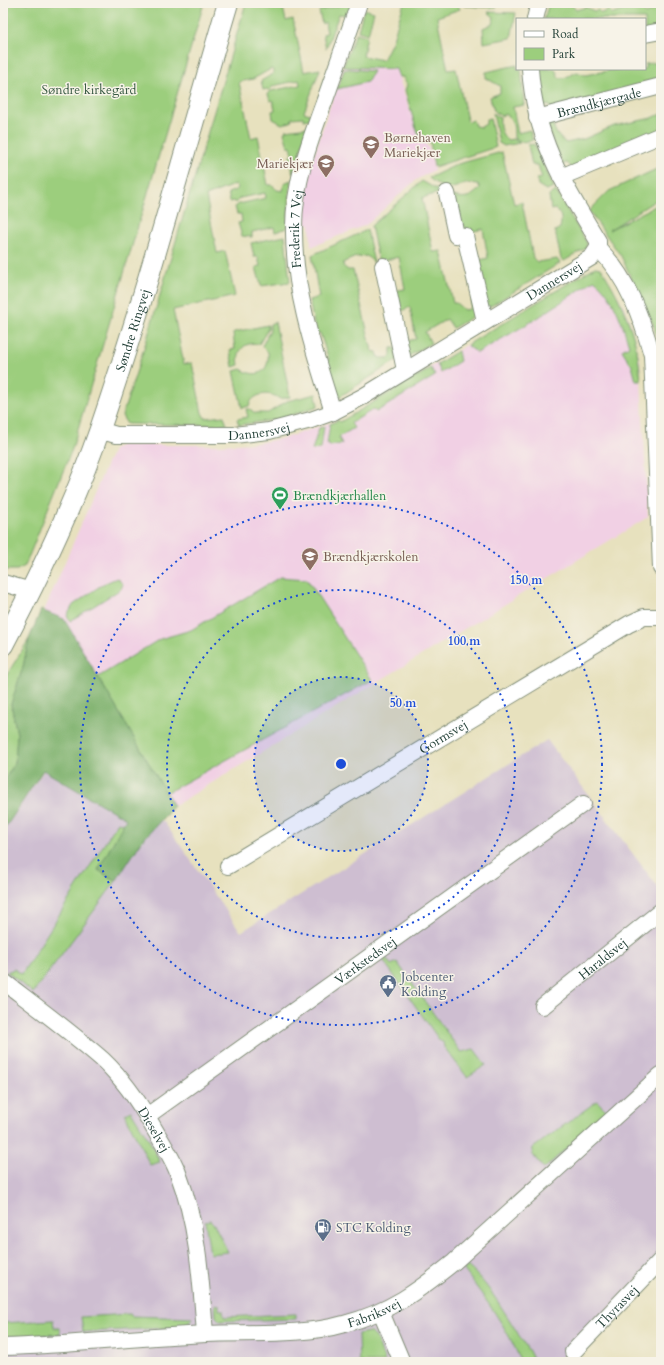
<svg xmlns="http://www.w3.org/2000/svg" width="664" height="1365" font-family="Cardo,serif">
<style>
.built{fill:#f1d0e4}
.industrial{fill:#cebed1}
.green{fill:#9cce7d;stroke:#5e8658}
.forest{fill:#7db16c;stroke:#4e7750}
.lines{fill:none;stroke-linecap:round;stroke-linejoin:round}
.minor-casing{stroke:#838f79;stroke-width:18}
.major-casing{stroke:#838f79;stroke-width:22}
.minor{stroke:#fff;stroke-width:16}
.major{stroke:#fff;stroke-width:20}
.ring{fill:none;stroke:#1d4ed8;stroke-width:2;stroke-dasharray:2 4}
.labels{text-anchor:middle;stroke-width:3;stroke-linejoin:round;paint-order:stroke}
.park-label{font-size:13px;fill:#385a43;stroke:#f7f3e8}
.street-label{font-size:13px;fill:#1f3d34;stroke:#f7f3e8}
.education-label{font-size:13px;fill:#785e54;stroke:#f7f3e8;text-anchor:start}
.leisure-label{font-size:13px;fill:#27864d;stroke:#f7f3e8;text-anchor:start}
.service-label{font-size:13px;fill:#4e5e75;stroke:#f7f3e8;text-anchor:start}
.centre{fill:#1d4ed8;stroke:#f7f3e8;stroke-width:2}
.ring-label{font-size:12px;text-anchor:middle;font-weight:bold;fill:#1d4ed8;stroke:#f7f3e8;stroke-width:3;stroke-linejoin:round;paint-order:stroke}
</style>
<rect width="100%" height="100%" fill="#f7f3e8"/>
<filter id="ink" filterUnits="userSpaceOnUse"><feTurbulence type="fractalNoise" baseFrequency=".025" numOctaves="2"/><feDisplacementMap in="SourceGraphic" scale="8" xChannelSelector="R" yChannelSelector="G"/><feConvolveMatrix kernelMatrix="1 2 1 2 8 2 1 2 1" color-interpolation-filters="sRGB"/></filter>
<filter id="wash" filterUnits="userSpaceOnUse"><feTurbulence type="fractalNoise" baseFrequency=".012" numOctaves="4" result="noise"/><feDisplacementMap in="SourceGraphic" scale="16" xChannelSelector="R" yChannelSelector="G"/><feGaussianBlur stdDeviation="0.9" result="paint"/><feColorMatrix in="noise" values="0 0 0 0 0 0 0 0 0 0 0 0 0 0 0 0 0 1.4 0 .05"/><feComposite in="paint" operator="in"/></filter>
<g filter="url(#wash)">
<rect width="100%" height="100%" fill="#e7e1be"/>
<path class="built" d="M 343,67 L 396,69 L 417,132 L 429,148 L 434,170 L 416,180 L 366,225 L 311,247 L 310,224 L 299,224 L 301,193 Z
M 595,267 L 601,268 L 623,305 L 630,323 L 640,361 L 648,517 L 174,806 L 64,619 L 44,611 L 113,450 L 121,445 L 219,445 L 257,443 L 285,438 L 338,420 L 340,422 Z"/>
<path class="industrial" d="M 547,740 L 661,891 L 661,1176 L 654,1184 L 661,1191 L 661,1255 L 558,1362 L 3,1362 L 3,832 L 46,767 L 164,822 L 241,932 Z"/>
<path class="green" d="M 3,3 L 204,3 L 72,449 L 25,566 L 17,570 L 3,570 Z
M 246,3 L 282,3 L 286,21 L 293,19 L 304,72 L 320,69 L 304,112 L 312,115 L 310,119 L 304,120 L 303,117 L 292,118 L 291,122 L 282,124 L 273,119 L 272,111 L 275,110 L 273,100 L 270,101 L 268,94 L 271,91 L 300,85 L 299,80 L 273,86 L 269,91 L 267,89 L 263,90 L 261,81 L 273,74 L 273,70 L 271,69 L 253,79 L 239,82 L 251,138 L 258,136 L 268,185 L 272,185 L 277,190 L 283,191 L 284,183 L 291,180 L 287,228 L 275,232 L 274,227 L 252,232 L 252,237 L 242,236 L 238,223 L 242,222 L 241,214 L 237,214 L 235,207 L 239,204 L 266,198 L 265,193 L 240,198 L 235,203 L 234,201 L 230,202 L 228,193 L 236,190 L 238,188 L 236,184 L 206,196 L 217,253 L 225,251 L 235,296 L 173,310 L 184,364 L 192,363 L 202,413 L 205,418 L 224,416 L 227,425 L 127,424 L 122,416 L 147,339 Z
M 348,3 L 353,3 L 349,16 L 339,14 L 326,49 L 323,34 L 327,33 L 325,22 L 322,24 L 319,11 Z
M 404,3 L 457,3 L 460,9 L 437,17 L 448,70 L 456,69 L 467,120 L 469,122 L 473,120 L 475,126 L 481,127 L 486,124 L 486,119 L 490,118 L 496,147 L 434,167 L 430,141 L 425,143 L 417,132 L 405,90 L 407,85 L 403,77 L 399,77 L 396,69 L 343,67 L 356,33 L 367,36 L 363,56 L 383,60 L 392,42 Z
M 463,3 L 495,3 L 496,8 L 464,6 Z
M 549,3 L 570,3 L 576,10 L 586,7 L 594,11 L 598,10 L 601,13 L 609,10 L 612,14 L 639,6 L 646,14 L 659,7 L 661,7 L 661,28 L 645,31 L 645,19 L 544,19 Z
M 364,9 L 374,12 L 368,34 L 358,31 Z
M 488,12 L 516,13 L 511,38 L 484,43 L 483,28 L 492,24 L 494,17 Z
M 661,62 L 661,81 L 551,110 L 549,105 L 544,106 L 539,69 L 555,69 L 559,78 L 564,78 L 577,72 L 585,75 L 618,69 L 645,69 L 645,64 Z
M 517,65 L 517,69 L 521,69 L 524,105 L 513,107 L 518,133 L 530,130 L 533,140 L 522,142 L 514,138 C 514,128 514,119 505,114 L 501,116 L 494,111 L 490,97 L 500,93 L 500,86 L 486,78 L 486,72 Z
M 349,69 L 373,71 L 367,82 L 337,89 L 344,70 Z
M 493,113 L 500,118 C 499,127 501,135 508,140 L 513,139 L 520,143 L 504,146 L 499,143 Z
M 661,114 L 661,132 L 572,168 L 567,163 L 563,164 L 552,140 L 547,119 L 551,119 C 554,129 557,137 566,143 L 584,139 L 614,126 L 652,118 Z
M 308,127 L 293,174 L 290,156 L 293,155 L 291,146 L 288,146 L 284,133 L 286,130 Z
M 534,144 L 554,187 L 546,190 L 538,185 L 537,179 L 542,178 L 538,165 L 532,165 L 528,145 Z
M 502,152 L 514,204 L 522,202 L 533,258 L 537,262 L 557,259 L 560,263 L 486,309 L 480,260 L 488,258 L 483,229 L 462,234 L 453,196 C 465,199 471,198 480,188 L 478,184 C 462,181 457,190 446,188 C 440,187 434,182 429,178 L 458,164 Z
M 661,167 L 661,197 L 609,230 L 661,203 L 661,357 L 654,326 L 621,256 L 589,211 L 609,191 Z
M 422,181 L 441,192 L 422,198 L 433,252 L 441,251 L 453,303 L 456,303 L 464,310 L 470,309 L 472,300 L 479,313 L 453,328 L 447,319 L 425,332 L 431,343 L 406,358 L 402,342 L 416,339 L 410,307 L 402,311 L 399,299 L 394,300 L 392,291 L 405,289 L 399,257 L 381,261 L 378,259 L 371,226 Z
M 556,191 L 587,243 L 586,248 L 564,261 L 561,259 L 555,231 L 560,228 C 562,219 562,215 555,209 L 551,210 L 549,195 Z
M 367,230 L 374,263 L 367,256 L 356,257 L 344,262 L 343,266 L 348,270 L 353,270 L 372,351 L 377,352 L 379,358 L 389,358 L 391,355 L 391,348 L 395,348 L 397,360 L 339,397 L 325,360 L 329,360 L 320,333 L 316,333 L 309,300 L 319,297 L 312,255 Z
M 285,236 L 290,282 L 261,286 L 256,267 L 260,266 L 258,257 L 254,257 L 251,243 Z
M 595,267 L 601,268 C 624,304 638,338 641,381 L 636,381 L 632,366 L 622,350 L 629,346 C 623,325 613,293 594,280 L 536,319 L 477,353 L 467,345 Z
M 275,322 L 290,397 L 280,399 C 270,391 252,393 249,406 L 242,408 L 234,371 L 241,369 C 258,380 270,371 268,352 L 262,346 L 270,330 L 270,324 Z
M 268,325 L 268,329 L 259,344 C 244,341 236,351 239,365 L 233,367 L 230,350 L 235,349 L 233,334 L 234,332 Z
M 458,351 L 460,361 L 441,373 L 437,364 Z
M 431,368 L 435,376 L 376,412 L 374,409 L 351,423 L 354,428 L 339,437 L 342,444 L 330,446 L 327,444 L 330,424 L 338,420 L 340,422 Z
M 316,394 L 318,406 L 280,419 L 239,425 L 237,419 L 248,417 L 246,409 L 250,409 L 255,413 L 268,413 L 287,401 Z
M 324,426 L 321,449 L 312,450 L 319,428 Z
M 280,577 L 307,579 L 372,680 L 166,793 L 98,677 L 160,639 L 191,630 Z
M 117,578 L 123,584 L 121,589 L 70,621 L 67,616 L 73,605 L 103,584 Z
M 29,639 L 23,667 L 11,704 L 17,734 L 15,763 L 3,782 L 3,681 Z
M 118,822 L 124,824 L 98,870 L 116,881 L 33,993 L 7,972 L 14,969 L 21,974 L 23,972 Z
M 385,957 L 391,965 L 397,962 L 460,1051 L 462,1052 L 474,1049 L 486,1065 L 467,1077 L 444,1047 L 443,1042 L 440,1041 L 383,960 Z
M 597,1101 L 607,1111 L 544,1169 L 532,1154 L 533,1148 Z
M 131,1111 L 149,1140 L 160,1162 L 150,1165 L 125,1114 Z
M 210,1220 L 214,1224 L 228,1252 L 210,1254 L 205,1221 Z
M 467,1266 C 490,1283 512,1326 529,1351 L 533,1359 L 532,1362 L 521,1362 C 508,1328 486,1300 464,1270 Z
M 215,1304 L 219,1305 L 219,1310 L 223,1310 L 224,1317 L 296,1314 L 296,1319 L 220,1321 L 216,1317 Z
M 129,1314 L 132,1316 L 193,1318 L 185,1327 L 83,1332 L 81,1317 Z
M 53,1320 L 54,1328 L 60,1328 L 60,1334 L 3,1337 L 3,1323 Z
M 369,1332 L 376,1337 L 385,1362 L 359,1362 L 358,1334 Z"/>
<path class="forest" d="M 41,610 L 64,619 L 174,806 L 142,841 L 116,881 L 98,870 L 126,819 L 43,770 L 6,827 L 3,825 L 3,782 L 15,763 L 17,734 L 11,704 L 23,667 L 29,639 Z"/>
</g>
<g filter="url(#ink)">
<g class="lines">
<g class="minor-casing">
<g id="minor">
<path d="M 535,19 L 539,3"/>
<path d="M 645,34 L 661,31"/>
<path d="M 530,69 C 535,138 563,183 598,241 L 598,248 C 627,277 641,316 652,355 L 661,568"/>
<path id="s1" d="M 537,118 L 661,86"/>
<path d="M 561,177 L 661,135"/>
<path d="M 447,193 L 456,235 L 465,236 L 485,321"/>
<path d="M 383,266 L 405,370"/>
<path id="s2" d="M 333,412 C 315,354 294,293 294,232 C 293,185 310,140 326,97 C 337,66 348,34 359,3"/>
<path id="s3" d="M 99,430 L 116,435 L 234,435 L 269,431 L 311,420 L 333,412 L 364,396 L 592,257 L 598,248"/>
<path d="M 3,583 L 31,591"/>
<path id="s4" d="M 228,866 L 629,624 L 644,617 L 661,617"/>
<path id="s5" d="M 3,981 C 37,1007 71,1032 103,1060 C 123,1079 139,1102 152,1125 C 161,1141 172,1157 178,1173 C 198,1225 201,1280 205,1334"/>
<path id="s6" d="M 543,1006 L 661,911"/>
<path id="s7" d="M 147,1116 L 583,804"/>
<path d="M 381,1312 L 402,1362"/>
<path id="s8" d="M 3,1347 C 71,1345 138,1337 206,1334 C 249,1332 303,1336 344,1324 C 390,1312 418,1291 454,1262 L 661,1075"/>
<path id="s9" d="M 573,1352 L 661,1260"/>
</g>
</g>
<g class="major-casing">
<g id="major">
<path id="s10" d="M 3,645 C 40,575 74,504 100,429 C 148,289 186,145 228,3"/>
</g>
</g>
<use href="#minor" class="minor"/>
<use href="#major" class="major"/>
</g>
</g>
<circle cx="341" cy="764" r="87" fill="#1d4ed8" fill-opacity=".12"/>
<g class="ring">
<circle cx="341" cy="764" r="87"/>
<circle cx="341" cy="764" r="174"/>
<circle cx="341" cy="764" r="261"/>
</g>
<defs>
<g id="school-pin" transform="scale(0.9)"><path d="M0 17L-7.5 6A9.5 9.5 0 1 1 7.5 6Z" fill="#8d6e63" stroke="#f7f3e8"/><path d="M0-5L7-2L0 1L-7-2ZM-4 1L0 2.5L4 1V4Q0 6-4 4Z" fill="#fff"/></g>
<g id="stadium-pin" transform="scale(0.9)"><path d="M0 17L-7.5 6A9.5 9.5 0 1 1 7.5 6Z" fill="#2e9e5b" stroke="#f7f3e8"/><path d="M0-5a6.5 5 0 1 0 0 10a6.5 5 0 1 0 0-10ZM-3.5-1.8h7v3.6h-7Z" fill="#fff"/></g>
<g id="civic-pin" transform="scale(0.9)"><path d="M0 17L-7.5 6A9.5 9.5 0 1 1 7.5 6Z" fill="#5c6f8a" stroke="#f7f3e8"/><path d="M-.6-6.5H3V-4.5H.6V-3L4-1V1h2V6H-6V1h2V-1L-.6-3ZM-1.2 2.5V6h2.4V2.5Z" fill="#fff"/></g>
<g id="fuel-pin" transform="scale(0.9)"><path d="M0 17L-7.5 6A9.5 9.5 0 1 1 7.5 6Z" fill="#5c6f8a" stroke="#f7f3e8"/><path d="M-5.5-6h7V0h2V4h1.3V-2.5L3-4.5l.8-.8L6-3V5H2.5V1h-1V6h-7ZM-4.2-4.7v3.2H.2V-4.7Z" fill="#fff"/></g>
</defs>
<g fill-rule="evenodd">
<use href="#school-pin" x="371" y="144"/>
<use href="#school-pin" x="326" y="163"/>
<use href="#stadium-pin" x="280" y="495"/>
<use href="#school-pin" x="310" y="556"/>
<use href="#civic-pin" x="388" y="983"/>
<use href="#fuel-pin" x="323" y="1227"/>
</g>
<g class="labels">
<g class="park-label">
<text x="89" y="94">Søndre kirkegård</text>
</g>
<g class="street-label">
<text dy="5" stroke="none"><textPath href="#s1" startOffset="64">Brændkjærgade</textPath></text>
<text dy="5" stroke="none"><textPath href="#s2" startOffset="188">Frederik 7 Vej</textPath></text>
<text dy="5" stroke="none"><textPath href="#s3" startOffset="495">Dannersvej</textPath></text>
<text dy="5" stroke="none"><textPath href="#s10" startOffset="341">Søndre Ringvej</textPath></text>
<text dy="5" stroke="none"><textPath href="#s3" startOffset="161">Dannersvej</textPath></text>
<text dy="5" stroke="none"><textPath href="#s4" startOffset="251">Gormsvej</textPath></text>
<text dy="5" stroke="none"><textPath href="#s6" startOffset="76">Haraldsvej</textPath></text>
<text dy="5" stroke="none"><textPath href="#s7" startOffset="268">Værkstedsvej</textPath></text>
<text dy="5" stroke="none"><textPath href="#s5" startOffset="214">Dieselvej</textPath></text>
<text dy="5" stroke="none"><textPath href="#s9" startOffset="63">Thyrasvej</textPath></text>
<text dy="5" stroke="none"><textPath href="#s8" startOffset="374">Fabriksvej</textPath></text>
</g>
<g class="education-label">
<text x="384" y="142">Børnehaven<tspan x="384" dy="15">Mariekjær</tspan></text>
<text x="313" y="168" text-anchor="end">Mariekjær</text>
<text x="323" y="561">Brændkjærskolen</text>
</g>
<g class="leisure-label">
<text x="293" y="500">Brændkjærhallen</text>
</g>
<g class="service-label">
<text x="401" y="981">Jobcenter<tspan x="401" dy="15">Kolding</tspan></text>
<text x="336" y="1232">STC Kolding</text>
</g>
</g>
<circle cx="341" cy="764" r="6" class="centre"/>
<g class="ring-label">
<text x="526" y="584">150 m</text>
<text x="464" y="645">100 m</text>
<text x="403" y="707">50 m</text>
</g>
<rect width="664" height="1365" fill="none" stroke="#f7f3e8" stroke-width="16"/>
<rect x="516" y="18" width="130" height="52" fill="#f7f3e8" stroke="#a1aaa0"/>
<rect x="524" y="31" width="20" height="6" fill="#ffffff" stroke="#a1aaa0"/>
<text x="552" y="38" font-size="12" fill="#1f3d34">Road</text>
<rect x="524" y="48" width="20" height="12" fill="#9cce7d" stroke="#a1aaa0"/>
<text x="552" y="58" font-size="12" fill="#1f3d34">Park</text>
</svg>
